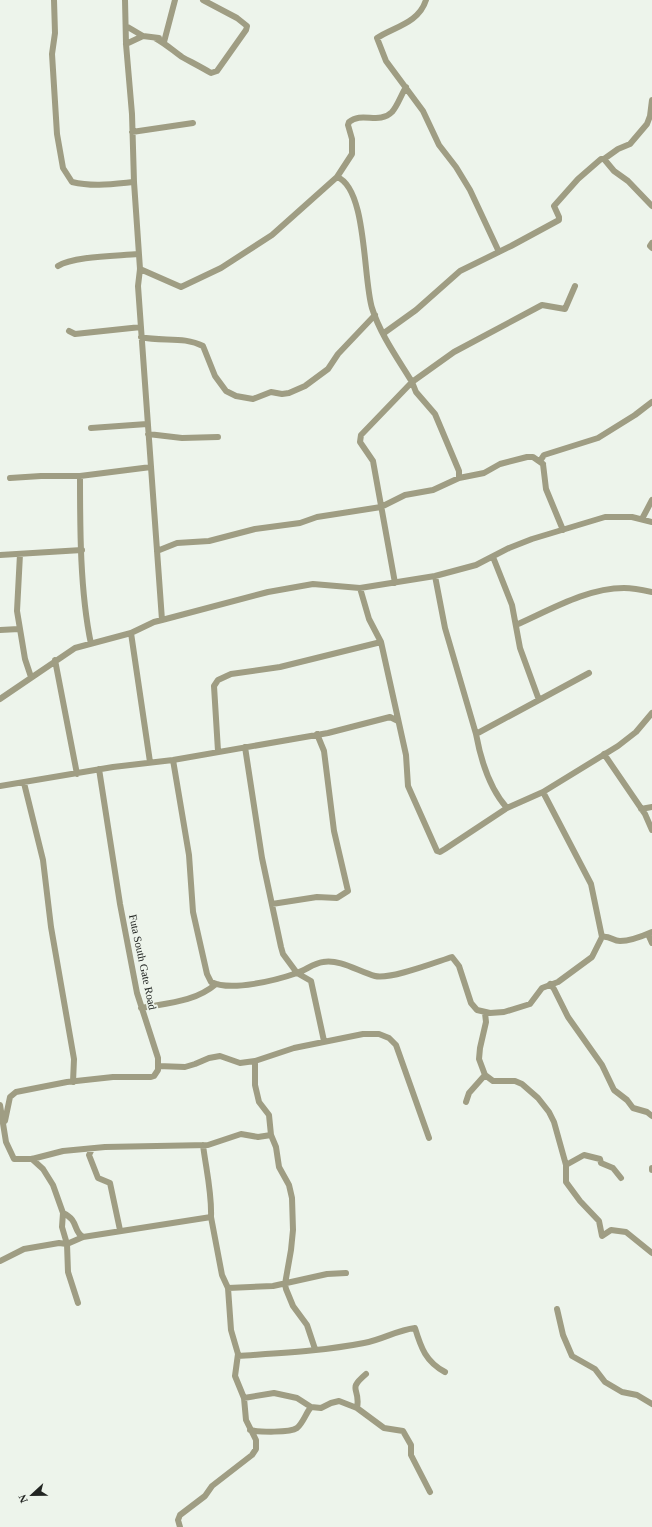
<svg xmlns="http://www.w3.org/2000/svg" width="652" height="1527" font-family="Georgia,serif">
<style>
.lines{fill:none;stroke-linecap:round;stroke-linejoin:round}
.minor{stroke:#9f9d83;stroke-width:6}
.labels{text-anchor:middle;stroke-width:3.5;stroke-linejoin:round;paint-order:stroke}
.street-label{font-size:11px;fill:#222522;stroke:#edf4eb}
</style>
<rect width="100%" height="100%" fill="#edf4eb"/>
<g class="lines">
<path class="minor" d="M 54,0 L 55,33 L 52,54 L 57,134 L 63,168 L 72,182 C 93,187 113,184 134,182
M 426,0 C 419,23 394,27 377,38 L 386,61 L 423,111 L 439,145 L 456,167 L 470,190 L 499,252
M 126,26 L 143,36 L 159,38
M 155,38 C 166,44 172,50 182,57 C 191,62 201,67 211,73 L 217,71 L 246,30 L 247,26 L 237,18 L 203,0
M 164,42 L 175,0
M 126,44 L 143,36
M 132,132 L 193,123
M 604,159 L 614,171 L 628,181 L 652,206
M 337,177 C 367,188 363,279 372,308 C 380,334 398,359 412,382 L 416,392 L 435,414 L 459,471 L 459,478
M 652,243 L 650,246 L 652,248
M 58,266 C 73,256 118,256 138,254
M 140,269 L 181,287 L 221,268 L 272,235 L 337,177 L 352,154 L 352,139 L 348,125 L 349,122 C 362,111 379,125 392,112 C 398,105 401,95 406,87
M 69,331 L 75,334 L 141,327
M 384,333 L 416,310 L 460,271 L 511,246 L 559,220 L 559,217 L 554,206 L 578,179 L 601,159 L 604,159 L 618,149 L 630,144 L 647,124 L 650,116 L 652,100
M 141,337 C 162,342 184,336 203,346 L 215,376 L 226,391 L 236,396 L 253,399 L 271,392 L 282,394 L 289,393 L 305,386 L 328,369 L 338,354 L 375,315
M 91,428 L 147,424
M 148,434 L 182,438 L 218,437
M 80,476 C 80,529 80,591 91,644
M 10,478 L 41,476 L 80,476 L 151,467
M 642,519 L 652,500
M 563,530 L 546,489 L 543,464 L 540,461 L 544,455 L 598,438 L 635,415 L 652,402
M 157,551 L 177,543 L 209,541 L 255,529 L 300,523 L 317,517 L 381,507 L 405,495 L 433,490 L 459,478 L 484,473 L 500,464 L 527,457 L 533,457 L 543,464
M 20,554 L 17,611 L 25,659 L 31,677
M 0,555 L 82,550
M 493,557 L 512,605 L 520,648 L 539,700
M 435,576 L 445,628 L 476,734 C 481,761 489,788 507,808
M 395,583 L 373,461 L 360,442 L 361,435 L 412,382 L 454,352 L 542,305 L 565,309 L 575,286
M 360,588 L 369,619 L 381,642 L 406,755 L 408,786 L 437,851 L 440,852 L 445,849 L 507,808 L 543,792 L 618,746 L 636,732 L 652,713
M 162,620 L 268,592 L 313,584 L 360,588 L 435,576 L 476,565 L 509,548 L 532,539 L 605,517 L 632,517 L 652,522
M 516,625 C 550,610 587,588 624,588 C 633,588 643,590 652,592
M 0,630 L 19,629
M 131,633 L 150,762
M 55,660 L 77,774
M 0,699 L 75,648 L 131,633 L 154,622 L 162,620 L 138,286 L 140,269 L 134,182 L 132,114 L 126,44 L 125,0
M 476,734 L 589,673
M 245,747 L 262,858 L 281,947 L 283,954 L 297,973 L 311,981 L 324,1041
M 218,751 L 214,686 L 218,680 L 231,674 L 280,667 L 381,642
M 604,754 L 645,814 L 652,830
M 173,760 L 189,855 L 193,912 L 207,974 L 211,982 C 231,992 277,980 297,973 C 306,970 314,963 323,962 C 341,959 359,972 375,976 C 390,980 436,962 452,957 L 459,966 L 471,1003 L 477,1010 L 490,1013 L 504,1012 L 530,1004 L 542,988 L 558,982 L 592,957 L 602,937 L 591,884 L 543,792
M 24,783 L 43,860 L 51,927 L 74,1059 L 73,1082
M 0,786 L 113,767 L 173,760 L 328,733 L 390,717 L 398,721
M 641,809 L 652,807
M 272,904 L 317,897 L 337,898 L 348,891 L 334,831 L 324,751 L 317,734
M 648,934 L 652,943
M 602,937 C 609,935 613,941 620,941 C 630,941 643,936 652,932
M 550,984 L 554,989 L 568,1017 L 602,1065 L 614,1090 L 627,1100 L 633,1108 L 647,1112 L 652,1116
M 141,1008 C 168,1003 195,1002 216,984
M 485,1013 L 486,1022 L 480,1048 L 479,1059 L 485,1075 L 493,1081 L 515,1081 L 522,1084 L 538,1098 L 549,1112 L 554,1122 L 566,1165 L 566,1182 L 580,1201 L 599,1221 L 602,1236 L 611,1230 L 626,1232 L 652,1253
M 255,1061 L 255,1085 L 259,1102 L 269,1115 L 271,1135
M 158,1066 L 185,1067 L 195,1064 L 209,1058 L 220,1056 L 240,1063 L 255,1061 L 294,1048 L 363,1034 L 379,1034 L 389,1038 L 396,1045 L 429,1138
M 466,1102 L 469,1093 L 485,1075
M 0,1105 L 6,1142 L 14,1159 L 32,1159 L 63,1151 L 105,1147 L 208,1145 L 241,1134 L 258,1137 L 271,1135 L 276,1147 L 279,1167 L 289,1185 L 292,1198 L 293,1230 L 291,1250 L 285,1284 L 286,1289 L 293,1306 L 307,1325 L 315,1349
M 5,1121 L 10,1097 L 16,1092 L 67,1082 L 113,1077 L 151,1077 L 154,1076 L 158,1070 L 158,1058 L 137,993 L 120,904 L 99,769
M 92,1149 L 89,1155 L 98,1178 L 110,1183 L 120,1230
M 32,1159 L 43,1169 L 53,1185 L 63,1213 L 62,1227 L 67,1244 L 68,1272 L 78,1303
M 566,1165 L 584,1155 L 600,1159 L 601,1163 L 613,1168 L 621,1178
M 652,1168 L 652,1170
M 63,1213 C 79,1220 73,1232 83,1237
M 0,1261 L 24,1249 L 59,1243 L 67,1244 L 83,1237 L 211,1217 C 212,1193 206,1169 203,1145
M 228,1288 L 273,1286 L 327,1274 L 346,1273
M 557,1309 L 563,1335 L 572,1356 L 595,1369 L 605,1382 L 622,1392 L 637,1395 L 652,1404
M 238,1356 C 280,1353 323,1351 364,1343 C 382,1340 397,1330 415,1328 C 421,1348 426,1362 445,1372
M 244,1398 L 274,1393 L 297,1398 L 311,1407 L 321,1408 L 331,1403 L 339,1401 L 357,1408 L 384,1428 L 403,1431 L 411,1445 L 411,1455 L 430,1492
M 357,1408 C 361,1387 346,1391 366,1374
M 250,1430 C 259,1432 290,1433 297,1428 C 303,1423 306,1413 311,1407
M 180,1527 L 178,1520 L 180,1515 L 205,1496 L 212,1486 L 252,1455 L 256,1449 L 256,1440 L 246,1420 L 244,1398 L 235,1376 L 238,1354 L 231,1330 L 228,1288 L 222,1275 L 211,1217"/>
</g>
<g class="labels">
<g class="street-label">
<text transform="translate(143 962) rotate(78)" y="4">Futa South Gate Road</text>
</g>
</g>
<g transform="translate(32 1495) rotate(248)" stroke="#edf4eb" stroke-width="3" paint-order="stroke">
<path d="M0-3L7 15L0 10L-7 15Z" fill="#222522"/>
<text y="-6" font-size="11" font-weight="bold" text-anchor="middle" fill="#222522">N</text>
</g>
</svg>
